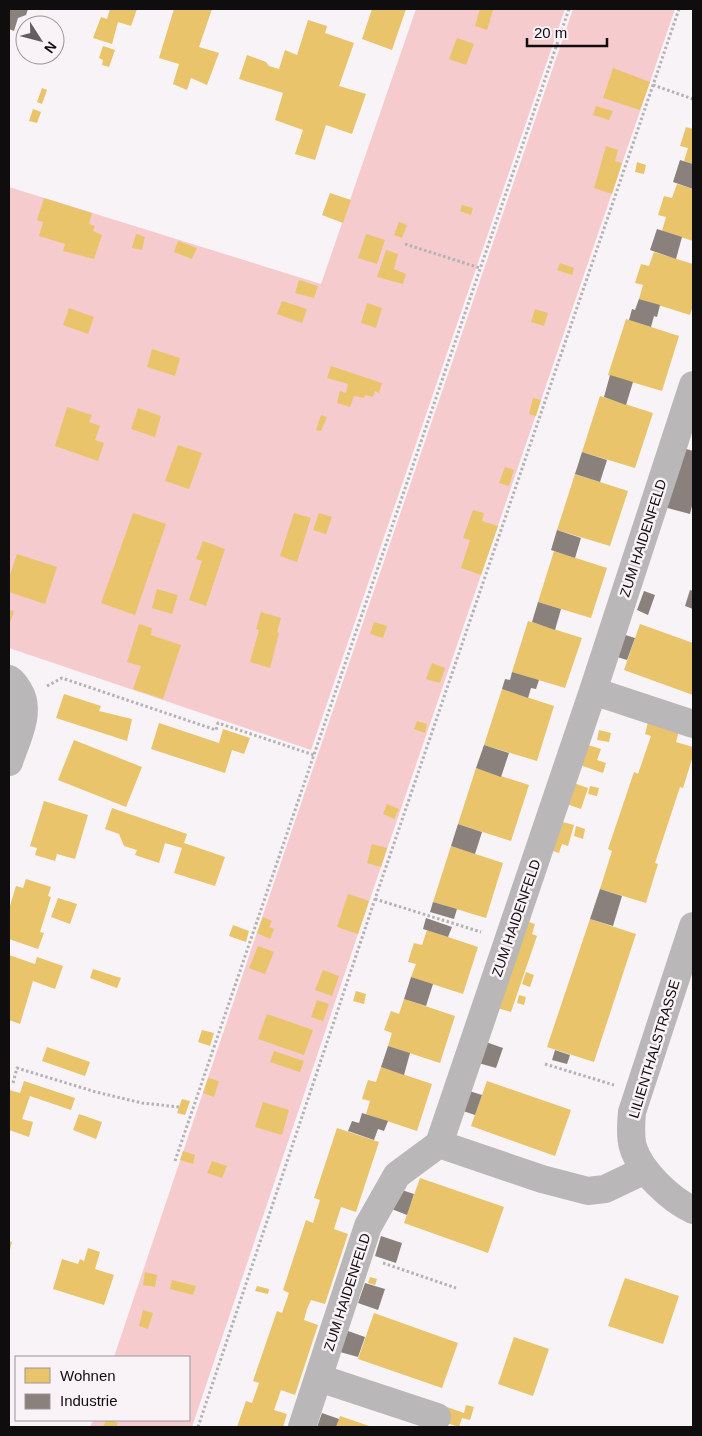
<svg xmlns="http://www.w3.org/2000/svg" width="702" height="1436" font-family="Arial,sans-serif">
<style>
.green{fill:#f5cbce}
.homes{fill:#e9c46a}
.industry{fill:#8a817c}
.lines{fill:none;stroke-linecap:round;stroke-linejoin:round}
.path{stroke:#b4b2b4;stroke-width:3;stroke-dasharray:2.5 2.5;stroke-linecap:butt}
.minor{stroke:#bab7b9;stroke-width:28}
.labels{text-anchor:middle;stroke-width:5;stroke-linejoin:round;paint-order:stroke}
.street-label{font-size:14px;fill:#100d0f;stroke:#f9f2f7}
</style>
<rect width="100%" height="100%" fill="#f8f3f6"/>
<path class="green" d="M 416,9 L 565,9 L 311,750 L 9,648 L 9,187 L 321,284 Z
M 573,9 L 675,9 L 358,934 L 192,1427 L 90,1427 L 93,1420 L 189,1420 L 189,1357 L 114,1357 L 254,941 Z"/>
<path class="homes" d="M 110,9 L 137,9 L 131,26 L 118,22 L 112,44 L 93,38 L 101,17 L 107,19 Z
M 174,9 L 212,9 L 199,47 L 219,53 L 207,85 L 191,78 L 187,90 L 173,84 L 179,64 L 159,58 Z
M 372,9 L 406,9 L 392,50 L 362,39 Z
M 480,9 L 493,10 L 487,30 L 475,26 Z
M 308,20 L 327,26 L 325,33 L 354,43 L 339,86 L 366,94 L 352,134 L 326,125 L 315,160 L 295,154 L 303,130 L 275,120 L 283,93 L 239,79 L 247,55 L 266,62 L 269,66 L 279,69 L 285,50 L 297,55 Z
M 457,38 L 474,44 L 466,65 L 449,59 Z
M 103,46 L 115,50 L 109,67 L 102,65 L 103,60 L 99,58 Z
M 613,68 L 650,82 L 640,110 L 603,98 Z
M 42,88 L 47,90 L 42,104 L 37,102 Z
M 596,106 L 613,111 L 609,120 L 593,115 Z
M 33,109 L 41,112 L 37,123 L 29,121 Z
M 686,127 L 693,129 L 693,164 L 684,161 L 688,148 L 680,146 Z
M 606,146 L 618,150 L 615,161 L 622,163 L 612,194 L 594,188 Z
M 637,162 L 646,165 L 644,174 L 635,172 Z
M 677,184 L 693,189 L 693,241 L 662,231 L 666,217 L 658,215 L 664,196 L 672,198 Z
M 330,193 L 351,200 L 343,223 L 322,215 Z
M 44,198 L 92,213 L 89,224 L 95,226 L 93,231 L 102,235 L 94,259 L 63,251 L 65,244 L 39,236 L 43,222 L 37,220 Z
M 462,205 L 473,208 L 471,215 L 460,211 Z
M 399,222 L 407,225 L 402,238 L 394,235 Z
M 136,234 L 145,237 L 142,250 L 132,248 Z
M 366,234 L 385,240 L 377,264 L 358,258 Z
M 178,241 L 197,248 L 192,259 L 174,252 Z
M 386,250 L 398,254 L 394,269 L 406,274 L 403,284 L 377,277 Z
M 654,252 L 693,264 L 693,306 L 690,315 L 639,299 L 643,285 L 635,283 L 641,264 L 649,266 Z
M 560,263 L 574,268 L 572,275 L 557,270 Z
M 299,280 L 318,286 L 314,298 L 295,293 Z
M 282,301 L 307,309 L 302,323 L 277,314 Z
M 367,303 L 382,308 L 376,328 L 361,323 Z
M 69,308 L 94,317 L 88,334 L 63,325 Z
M 535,309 L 548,313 L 544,326 L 531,322 Z
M 626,319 L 679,336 L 662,391 L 608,375 Z
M 152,349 L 180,358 L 175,376 L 147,367 Z
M 331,366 L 382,383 L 379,393 L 375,391 L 373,397 L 365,395 L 364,398 L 354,396 L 350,407 L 337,403 L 340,391 L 346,393 L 348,384 L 327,378 Z
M 600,396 L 653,413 L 635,468 L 582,452 Z
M 533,398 L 541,400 L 536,416 L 529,414 Z
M 67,407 L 92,415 L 89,422 L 100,426 L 95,440 L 104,443 L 98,461 L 55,446 Z
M 138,408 L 161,416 L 155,437 L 131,429 Z
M 321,415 L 327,417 L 321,431 L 316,430 Z
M 178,445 L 202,453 L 189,489 L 165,481 Z
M 505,467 L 514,470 L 509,486 L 499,483 Z
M 575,474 L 628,491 L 610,546 L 557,530 Z
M 473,510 L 484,513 L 482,521 L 498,526 L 481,575 L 461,568 L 470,540 L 463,538 Z
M 133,513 L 166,524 L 135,615 L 101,603 Z
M 294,513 L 311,518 L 297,562 L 280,556 Z
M 319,513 L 332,517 L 326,534 L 313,530 Z
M 203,541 L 225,549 L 206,606 L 189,600 L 202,561 L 196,559 Z
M 554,551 L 607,568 L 591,618 L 538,602 Z
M 17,554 L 57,567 L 45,604 L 9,592 L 9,578 Z
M 157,589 L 178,595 L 172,614 L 152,608 Z
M 9,610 L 14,611 L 9,625 Z
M 261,612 L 281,618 L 277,632 L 279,633 L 270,668 L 250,662 L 259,630 L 256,629 Z
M 528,621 L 582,638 L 565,688 L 512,672 Z
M 374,622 L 387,626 L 383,638 L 370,634 Z
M 139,624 L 152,628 L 151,635 L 181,645 L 163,699 L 133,689 L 141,666 L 127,662 Z
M 640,624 L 693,643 L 693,695 L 624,670 Z
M 432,663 L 445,668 L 440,683 L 426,679 Z
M 502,689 L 554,706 L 537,761 L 484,745 Z
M 64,694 L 101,706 L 99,711 L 132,719 L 127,741 L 56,718 Z
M 417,721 L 427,724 L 425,733 L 414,729 Z
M 648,722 L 679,731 L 676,742 L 693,747 L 693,756 L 683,788 L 680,787 L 655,863 L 658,864 L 646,903 L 600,889 L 612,851 L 608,849 L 634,772 L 638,774 L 651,736 L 645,734 Z
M 159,723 L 219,743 L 223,729 L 250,738 L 244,754 L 232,750 L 225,773 L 151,749 Z
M 599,730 L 611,733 L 609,742 L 597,740 Z
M 74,740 L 142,767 L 126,807 L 58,780 Z
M 582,743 L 601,749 L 597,760 L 606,763 L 603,773 L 574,763 Z
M 476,768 L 529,785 L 511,841 L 458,824 Z
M 568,781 L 588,788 L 581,809 L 561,802 Z
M 590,786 L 599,788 L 597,796 L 588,794 Z
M 44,801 L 88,815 L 75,859 L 57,854 L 55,861 L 35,855 L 37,848 L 30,846 Z
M 387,804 L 399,809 L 394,819 L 383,814 Z
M 112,808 L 187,834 L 184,843 L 225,857 L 215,886 L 174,873 L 182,848 L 165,843 L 159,863 L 135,855 L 137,850 L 124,846 L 119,834 L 105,829 Z
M 555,820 L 574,825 L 568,846 L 562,844 L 559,853 L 547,849 Z
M 576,826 L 585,829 L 583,839 L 574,836 Z
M 372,844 L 387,848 L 381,867 L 367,863 Z
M 451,846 L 503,863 L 486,918 L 433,902 Z
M 26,879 L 51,887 L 48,896 L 51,897 L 40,932 L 44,933 L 38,949 L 9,939 L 9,909 L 16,886 L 23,888 Z
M 348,894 L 369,901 L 358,934 L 337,927 Z
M 58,898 L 77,904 L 70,924 L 51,917 Z
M 263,917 L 272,921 L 269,927 L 274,929 L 270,939 L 257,933 Z
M 590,919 L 636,934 L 594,1062 L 547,1047 Z
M 523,920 L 535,924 L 532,934 L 537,936 L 511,1012 L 494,1007 Z
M 233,925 L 249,931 L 246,942 L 229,936 Z
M 427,930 L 478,947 L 463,994 L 411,977 L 416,964 L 408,962 L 411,952 L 414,943 L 422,945 Z
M 258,946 L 274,952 L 265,974 L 249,968 Z
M 9,955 L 35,964 L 37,957 L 63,966 L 55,989 L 33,981 L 20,1024 L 9,1020 Z
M 93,969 L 121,978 L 117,988 L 90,978 Z
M 323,970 L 339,976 L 332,996 L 315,990 Z
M 526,972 L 534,975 L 530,987 L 522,984 Z
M 356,991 L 366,994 L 364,1004 L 353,1001 Z
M 519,995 L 526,997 L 524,1005 L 517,1003 Z
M 404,999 L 455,1016 L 440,1063 L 388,1046 L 392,1033 L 384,1030 L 391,1011 L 399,1014 Z
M 317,1000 L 329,1004 L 323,1021 L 311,1017 Z
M 267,1014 L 313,1030 L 304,1055 L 258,1039 Z
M 202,1030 L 214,1033 L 210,1046 L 198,1042 Z
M 47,1047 L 90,1062 L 85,1076 L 42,1061 Z
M 274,1051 L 304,1061 L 300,1072 L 270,1062 Z
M 381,1067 L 432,1084 L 417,1131 L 366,1114 L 370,1101 L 362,1099 L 365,1089 L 368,1080 L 376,1082 Z
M 208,1078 L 219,1081 L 214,1097 L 203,1093 Z
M 24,1081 L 75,1098 L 71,1110 L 30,1096 L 22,1119 L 33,1122 L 29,1137 L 9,1130 L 9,1090 L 20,1093 Z
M 487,1081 L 571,1110 L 555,1156 L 471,1126 Z
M 182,1099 L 190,1101 L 185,1115 L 177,1113 Z
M 263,1102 L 289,1110 L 282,1135 L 255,1127 Z
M 79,1114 L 102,1122 L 96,1139 L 73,1130 Z
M 337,1128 L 379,1142 L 356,1212 L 341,1207 L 334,1229 L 348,1234 L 325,1304 L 311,1300 L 307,1309 L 304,1320 L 318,1325 L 295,1395 L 281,1390 L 274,1410 L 287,1414 L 283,1427 L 237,1427 L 246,1401 L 252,1403 L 259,1383 L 253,1381 L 277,1311 L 282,1313 L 289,1293 L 283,1290 L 306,1220 L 313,1223 L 320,1200 L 314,1198 Z
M 183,1151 L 195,1155 L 193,1164 L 180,1160 Z
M 212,1161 L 227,1166 L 222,1178 L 207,1173 Z
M 420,1178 L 504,1207 L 488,1253 L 404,1223 Z
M 9,1241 L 12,1242 L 9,1253 Z
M 88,1248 L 100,1252 L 95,1269 L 114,1275 L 104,1305 L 53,1289 L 62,1259 L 78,1264 L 80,1259 L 84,1261 Z
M 145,1272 L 157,1275 L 155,1287 L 143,1285 Z
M 370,1277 L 377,1279 L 375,1285 L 368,1283 Z
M 625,1278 L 679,1296 L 663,1344 L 608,1326 Z
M 172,1280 L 196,1286 L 193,1295 L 170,1289 Z
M 257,1286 L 269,1289 L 268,1294 L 255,1291 Z
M 143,1310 L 153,1313 L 148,1329 L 139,1326 Z
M 374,1313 L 458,1343 L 442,1388 L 358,1359 Z
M 514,1337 L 549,1349 L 533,1396 L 498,1384 Z
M 466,1405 L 474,1407 L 470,1420 L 462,1418 L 459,1427 L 438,1420 L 444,1406 L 464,1413 Z
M 340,1416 L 372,1427 L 336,1427 Z
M 106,1420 L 111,1420 L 118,1423 L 116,1427 L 103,1427 Z"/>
<path class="industry" d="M 9,9 L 28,9 L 26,15 L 18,18 L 14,31 L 9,29 Z
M 680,160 L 693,164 L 693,189 L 673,182 Z
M 657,229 L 682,237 L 676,259 L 650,250 Z
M 639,299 L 660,305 L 657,317 L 654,316 L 651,327 L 629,320 L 632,309 L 635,310 Z
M 610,375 L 633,382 L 626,405 L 604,397 Z
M 680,447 L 693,451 L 693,502 L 690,514 L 660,506 Z
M 582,452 L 607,460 L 600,482 L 575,474 Z
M 557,530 L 581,538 L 575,558 L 551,550 Z
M 690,590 L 693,591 L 693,609 L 685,606 Z
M 644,591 L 655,595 L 648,615 L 637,610 Z
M 538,602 L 561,609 L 555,630 L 532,622 Z
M 619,633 L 635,638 L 627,660 L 611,655 Z
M 512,672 L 539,680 L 536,689 L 531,688 L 528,698 L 502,689 L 505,679 L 510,680 Z
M 484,745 L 509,753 L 501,777 L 476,768 Z
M 458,824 L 482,832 L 475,854 L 451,846 Z
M 600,889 L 622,896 L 613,926 L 590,919 Z
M 433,902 L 457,909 L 454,919 L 430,912 Z
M 426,918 L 452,927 L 448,937 L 423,929 Z
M 411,977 L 433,984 L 426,1006 L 404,999 Z
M 483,1041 L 503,1048 L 496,1068 L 475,1062 Z
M 388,1046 L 410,1053 L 404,1075 L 381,1067 Z
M 555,1050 L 570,1055 L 567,1064 L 552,1060 Z
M 466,1090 L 482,1095 L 475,1115 L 460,1110 Z
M 362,1113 L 388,1121 L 384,1131 L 378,1129 L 374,1140 L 348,1131 L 352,1121 L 359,1123 Z
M 396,1188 L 414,1194 L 407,1215 L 389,1208 Z
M 381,1236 L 402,1243 L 396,1263 L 375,1256 Z
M 365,1283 L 385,1289 L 378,1310 L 358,1303 Z
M 348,1331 L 365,1337 L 358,1357 L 340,1352 Z
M 322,1413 L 339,1419 L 336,1427 L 317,1427 Z"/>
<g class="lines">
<path class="path" d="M 653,85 L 693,99
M 405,244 L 480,268
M 47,686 L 62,678 L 216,730 L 218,723 L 314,755
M 375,899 L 481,932
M 545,1064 L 614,1085
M 13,1083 L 17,1068 L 96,1092 L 142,1103 L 179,1107
M 175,1161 L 569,9
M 383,1263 L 456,1288
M 198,1427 L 375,899 L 679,9"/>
<path class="minor" d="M 9,679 C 14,682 16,686 19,691 C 32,712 16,740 9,762
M 593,691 L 693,724
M 693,926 L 632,1112 C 631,1124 630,1136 633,1147 C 640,1171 671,1200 693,1210
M 645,1170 L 605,1189 L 588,1191 L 542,1179 L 439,1144 L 593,691 L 693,385
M 319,1378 L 437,1417
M 302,1427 L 368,1226 L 397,1175 L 439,1144"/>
</g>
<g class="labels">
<g class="street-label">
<text transform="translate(643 538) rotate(-72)" y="5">ZUM HAIDENFELD</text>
<text transform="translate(516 918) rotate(-71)" y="5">ZUM HAIDENFELD</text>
<text transform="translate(654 1049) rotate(-73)" y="5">LILIENTHALSTRASSE</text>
<text transform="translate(347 1292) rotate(-72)" y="5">ZUM HAIDENFELD</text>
</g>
</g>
<rect width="702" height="1436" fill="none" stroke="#100d0f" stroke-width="20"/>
<rect x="15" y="1356" width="175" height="65" fill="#f9f2f7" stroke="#9c969a"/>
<rect x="25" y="1368" width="25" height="15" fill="#e9c46a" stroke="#9c969a"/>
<text x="60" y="1381" font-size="15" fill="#100d0f">Wohnen</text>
<rect x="25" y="1394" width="25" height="15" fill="#8a817c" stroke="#9c969a"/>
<text x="60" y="1406" font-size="15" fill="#100d0f">Industrie</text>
<g transform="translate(40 40) rotate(126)"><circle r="24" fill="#f9f2f7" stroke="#9c969a"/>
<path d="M0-4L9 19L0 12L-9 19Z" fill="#615e60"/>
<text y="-8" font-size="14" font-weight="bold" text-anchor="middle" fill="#100d0f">N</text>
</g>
<path d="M527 38v8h80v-8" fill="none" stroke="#100d0f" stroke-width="2.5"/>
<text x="534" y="38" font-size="15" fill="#100d0f" stroke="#f9f2f7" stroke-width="4" paint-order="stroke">20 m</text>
</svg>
